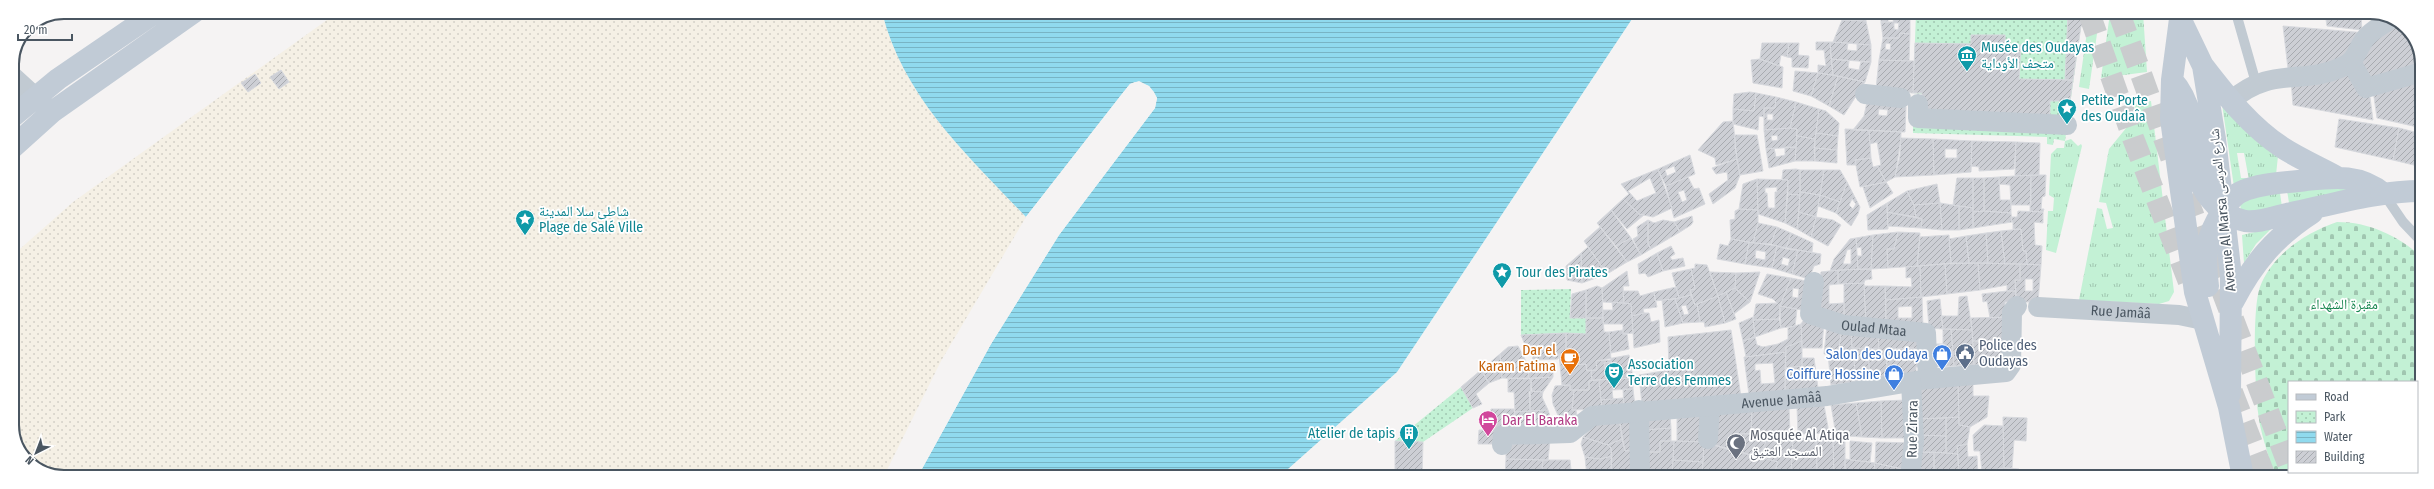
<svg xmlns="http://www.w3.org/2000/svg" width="2434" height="489" font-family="'Fira Sans Condensed','Noto Naskh Arabic',sans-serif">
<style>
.grass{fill:url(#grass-tufts)}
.sand{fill:url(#sand-dots)}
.cemetery{fill:url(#cemetery-stones)}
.park{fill:url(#park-dots)}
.water{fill:url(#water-rules)}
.pier{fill:#f5f3f3}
.building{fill:url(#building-hatch);stroke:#d7d9de;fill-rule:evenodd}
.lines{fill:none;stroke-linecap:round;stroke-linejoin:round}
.primary-tunnel{stroke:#caccce;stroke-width:22;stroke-dasharray:22 11;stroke-linecap:butt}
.lane{stroke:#c1cad2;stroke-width:10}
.street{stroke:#c1cad2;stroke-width:20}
.secondary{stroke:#c1cbd6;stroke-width:22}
.labels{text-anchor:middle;stroke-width:3.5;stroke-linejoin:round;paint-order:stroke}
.culture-label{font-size:14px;fill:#0d838f;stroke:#fff;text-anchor:start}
.street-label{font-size:14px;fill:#4a5661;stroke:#fff}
.park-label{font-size:14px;fill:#17864f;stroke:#fff}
.service-label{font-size:14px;fill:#4e5e75;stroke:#fff;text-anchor:start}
.food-label{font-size:14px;fill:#c56008;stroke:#fff;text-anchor:end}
.shop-label{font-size:14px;fill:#366cbe;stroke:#fff;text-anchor:end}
.hotel-label{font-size:14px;fill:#b23c85;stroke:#fff;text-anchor:start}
.worship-label{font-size:14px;fill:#5b616d;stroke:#fff;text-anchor:start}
.rim{fill:none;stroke:#4a5661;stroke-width:2}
</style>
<defs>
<pattern id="grass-tufts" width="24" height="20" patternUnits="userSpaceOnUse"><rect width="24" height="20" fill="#c3f1d5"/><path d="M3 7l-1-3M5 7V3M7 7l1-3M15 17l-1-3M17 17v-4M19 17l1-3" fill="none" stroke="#a0c6b0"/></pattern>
<pattern id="sand-dots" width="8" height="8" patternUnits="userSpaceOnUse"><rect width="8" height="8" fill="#f5f0e5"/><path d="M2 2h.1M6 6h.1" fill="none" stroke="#d4d0c7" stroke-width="1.8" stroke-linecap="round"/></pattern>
<pattern id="cemetery-stones" width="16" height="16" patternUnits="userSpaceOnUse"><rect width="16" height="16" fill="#c3f1d5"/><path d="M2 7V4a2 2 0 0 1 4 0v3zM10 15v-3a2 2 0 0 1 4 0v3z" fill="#a0c6b0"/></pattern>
<pattern id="park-dots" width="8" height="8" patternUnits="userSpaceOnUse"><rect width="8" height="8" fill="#c3f1d5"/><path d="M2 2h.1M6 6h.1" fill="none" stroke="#a0c6b0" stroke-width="1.8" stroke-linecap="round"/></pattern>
<pattern id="water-rules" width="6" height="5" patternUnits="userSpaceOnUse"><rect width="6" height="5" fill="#90daee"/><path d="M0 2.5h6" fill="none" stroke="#78b4c4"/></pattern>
<pattern id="building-hatch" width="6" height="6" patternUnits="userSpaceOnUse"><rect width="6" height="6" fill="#cdcfd5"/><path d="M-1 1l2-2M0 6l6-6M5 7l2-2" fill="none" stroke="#a8abb0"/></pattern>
</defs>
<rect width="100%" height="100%" fill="#f5f3f3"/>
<path class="grass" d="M 2095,13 L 2100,13 L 2089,89 L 2079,87 L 2087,32 L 2092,33 Z
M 2110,13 L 2143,13 L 2147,72 L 2101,78 Z
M 2151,101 L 2174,292 L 2169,301 L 2159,304 L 2079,300 L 2097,208 L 2102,209 L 2107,229 L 2113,228 L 2106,203 L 2099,202 L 2109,149 L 2136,116 L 2134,103 Z
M 2222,104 L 2278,156 L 2276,175 L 2249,180 L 2244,153 L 2237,153 L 2241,178 L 2246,178 L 2247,180 L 2234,187 Z
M 2071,139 L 2078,146 L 2081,144 L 2082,146 L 2056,253 L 2046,250 L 2048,211 L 2053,211 L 2054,198 L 2049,195 L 2051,154 L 2057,148 L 2064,148 L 2065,141 Z
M 2326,188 L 2354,189 L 2289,203 L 2287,190 Z
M 2280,193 L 2282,207 L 2254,213 L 2241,210 L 2240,204 L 2247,198 Z
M 2272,228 L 2256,244 L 2244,263 L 2242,235 Z"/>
<path class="sand" d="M 338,12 L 882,12 C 903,97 968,156 1026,217 L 941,361 L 884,476 L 54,476 L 27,462 L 12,431 L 12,256 L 73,202 Z"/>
<path class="cemetery" d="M 2337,222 C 2369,222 2396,235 2421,256 L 2421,435 L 2417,442 L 2417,382 L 2289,382 L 2289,472 L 2383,472 L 2370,477 L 2275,477 C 2269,456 2260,433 2258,412 C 2255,387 2252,309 2260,287 C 2272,255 2305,233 2337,222 Z"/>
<path class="park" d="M 1916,13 L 2091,15 L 2090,27 L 2081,26 L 2065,141 L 2054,139 L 2053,145 L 2047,144 L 2047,137 L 1913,133 L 1913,104 L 1920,100 L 1922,94 L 1913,93 Z
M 1571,289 L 1570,317 L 1586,318 L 1586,334 L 1521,335 L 1521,290 Z
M 1461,387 L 1473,408 L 1423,442 L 1395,441 Z"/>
<path class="water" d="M 882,12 L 1636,13 L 1397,372 L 1279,477 L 918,476 L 991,344 L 1059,235 L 1155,108 L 1157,98 L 1149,86 L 1135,82 L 1130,84 L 1026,217 C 968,156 903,97 882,12 Z"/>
<path class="pier" d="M 1139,81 L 1149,86 L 1154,92 L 1157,98 L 1155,108 L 1059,235 L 991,344 L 918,476 L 916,476 L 944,421 L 989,343 L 1058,234 L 1153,107 L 1155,99 L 1148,88 L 1135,84 L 1127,90 L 1028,218 L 1025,218 L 1121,95 L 1130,84 Z"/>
<path class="building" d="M 1844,13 L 1865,13 L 1866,21 L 1842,20 Z
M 1881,13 L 1911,13 L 1910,19 L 1888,16 L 1888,22 L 1881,22 Z
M 2068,13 L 2091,15 L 2090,27 L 2081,26 L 2073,80 L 2065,80 Z
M 2325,13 L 2380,13 L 2388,18 L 2379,24 L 2371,14 L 2361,17 L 2362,30 L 2327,26 Z
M 1894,17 L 1910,19 L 1910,34 L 1900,33 L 1899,38 L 1883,38 L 1881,22 L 1893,22 ZM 1894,23 L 1899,23 L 1898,30 L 1894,29 Z
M 1842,20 L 1866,21 L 1871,45 L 1833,42 Z
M 2393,20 L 2409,30 L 2422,60 L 2422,69 L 2367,85 L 2355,65 Z
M 2283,26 L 2367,33 L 2339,63 L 2288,69 Z
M 1900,33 L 1910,34 L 1909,61 L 1879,60 L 1883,38 L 1899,38 ZM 1886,43 L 1891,44 L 1890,50 L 1885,49 Z
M 1971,35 L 2005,35 L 2005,45 L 2021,45 L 2019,79 L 2073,80 L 2070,101 L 2050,101 L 2050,116 L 1922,112 L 1922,93 L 1913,93 L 1915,43 L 1971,44 Z
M 1816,42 L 1830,42 L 1833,75 L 1818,73 L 1818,65 L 1826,66 L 1824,50 L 1816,50 Z
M 1830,42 L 1848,43 L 1847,50 L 1857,51 L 1857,44 L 1871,45 L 1871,62 L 1831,59 Z
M 1762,43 L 1789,43 L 1787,57 L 1781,55 L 1779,66 L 1760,59 Z
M 1789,43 L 1799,43 L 1798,55 L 1809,56 L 1808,68 L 1792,67 L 1792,58 L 1787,57 Z
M 1760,59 L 1783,67 L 1782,88 L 1753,83 L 1751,60 Z
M 1831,59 L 1849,61 L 1848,68 L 1859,70 L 1861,62 L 1871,62 L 1865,82 L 1833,75 Z
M 1879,60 L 1914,61 L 1913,93 L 1876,89 Z
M 2352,69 L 2369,90 L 2373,120 L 2293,105 L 2291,80 Z
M 281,70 L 289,82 L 279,89 L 270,77 Z
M 1795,71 L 1818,73 L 1811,96 L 1793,91 Z
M 1818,73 L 1838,76 L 1829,106 L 1811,96 Z
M 255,74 L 261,83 L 248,92 L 241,83 Z
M 2422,75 L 2422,128 L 2377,118 L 2373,90 Z
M 1838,76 L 1865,82 L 1844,115 L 1829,106 Z
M 1750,92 L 1756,93 L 1754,111 L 1733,109 L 1734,94 Z
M 1756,93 L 1776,97 L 1775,108 L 1764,108 L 1764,117 L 1759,116 L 1758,130 L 1733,124 L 1733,109 L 1754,111 Z
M 1776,97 L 1796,102 L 1790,128 L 1764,130 L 1764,108 L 1775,108 ZM 1767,114 L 1773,114 L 1773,120 L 1767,120 Z
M 1796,102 L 1819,109 L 1815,139 L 1797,136 L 1797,129 L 1790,128 Z
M 1867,102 L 1906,107 L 1905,132 L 1853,130 L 1864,116 ZM 1879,109 L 1888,110 L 1887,116 L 1878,115 Z
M 1819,109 L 1826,111 L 1839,123 L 1838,136 L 1816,133 Z
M 2339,119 L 2399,128 L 2393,160 L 2335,147 Z
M 1733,121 L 1737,159 L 1716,165 L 1715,158 L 1698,150 L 1723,122 Z
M 1790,128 L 1797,129 L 1796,147 L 1766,149 L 1764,130 ZM 1777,135 L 1778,140 L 1772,141 L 1771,136 Z
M 2399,128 L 2422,134 L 2422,167 L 2393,160 Z
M 1845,129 L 1869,130 L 1871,158 L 1855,160 L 1856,165 L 1847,165 Z
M 1869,130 L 1901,132 L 1900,156 L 1895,177 L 1886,182 L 1877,166 L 1881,165 L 1877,142 L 1870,144 Z
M 1816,133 L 1838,136 L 1837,150 L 1814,148 Z
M 1735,135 L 1757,135 L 1763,171 L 1740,175 L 1735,148 Z
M 1797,136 L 1815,139 L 1815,161 L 1795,161 Z
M 1901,138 L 1933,139 L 1934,175 L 1895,177 Z
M 1933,139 L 1972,141 L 1971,172 L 1934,175 ZM 1945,149 L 1957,149 L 1957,158 L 1945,158 Z
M 1972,141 L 2016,142 L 2014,169 L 1979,171 L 1979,167 L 1971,166 Z
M 2016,142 L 2040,143 L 2039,175 L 2015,176 Z
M 1785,147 L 1796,147 L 1795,161 L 1769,168 L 1766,149 L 1774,148 L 1776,157 L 1785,155 Z
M 1814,148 L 1837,150 L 1837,163 L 1815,161 Z
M 1690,155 L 1695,174 L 1666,186 L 1658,169 ZM 1674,166 L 1676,172 L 1667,176 L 1665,170 Z
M 1871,158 L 1873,167 L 1877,166 L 1886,182 L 1860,187 L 1855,160 Z
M 1737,159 L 1740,175 L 1735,188 L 1713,204 L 1709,194 L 1728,180 L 1727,172 L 1716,174 L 1712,168 Z
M 1658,169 L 1672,208 L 1653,217 L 1639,214 L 1623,199 L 1629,194 L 1621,184 ZM 1650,178 L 1656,193 L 1637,201 L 1628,191 Z
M 1796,169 L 1800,170 L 1800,195 L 1788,194 L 1788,180 L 1782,179 L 1783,170 Z
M 1800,170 L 1824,170 L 1820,195 L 1800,192 Z
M 1824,170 L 1840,170 L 1847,182 L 1840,202 L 1820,195 Z
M 2031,175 L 2031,205 L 2011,205 L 2010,185 L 1999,184 L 1999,177 Z
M 2031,175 L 2046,175 L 2045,196 L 2042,197 L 2041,209 L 2044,209 L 2043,212 L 2030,211 Z
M 1688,177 L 1694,189 L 1699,188 L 1705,204 L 1674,218 L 1666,186 ZM 1684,190 L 1687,200 L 1682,202 L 1678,192 Z
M 1999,177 L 2000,200 L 2011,200 L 2011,213 L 1984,211 L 1984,178 Z
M 1957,178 L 1973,178 L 1973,208 L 1953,205 Z
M 1973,178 L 1984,178 L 1984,211 L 1973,212 Z
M 1757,179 L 1788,180 L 1785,223 L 1758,214 ZM 1777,187 L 1777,192 L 1775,192 L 1775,208 L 1768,208 L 1767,193 L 1765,193 L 1765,188 Z
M 1757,179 L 1758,210 L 1739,209 L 1743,184 Z
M 1847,182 L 1860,207 L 1858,214 L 1851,226 L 1836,213 ZM 1852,199 L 1856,204 L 1853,209 L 1849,205 Z
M 1886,182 L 1893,193 L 1870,208 L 1863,187 Z
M 1937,184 L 1940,203 L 1914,205 L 1907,191 Z
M 1907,191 L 1914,205 L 1916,217 L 1887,212 L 1887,203 Z
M 1800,192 L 1820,195 L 1816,217 L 1799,212 Z
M 1788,194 L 1800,195 L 1797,229 L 1785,223 Z
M 1820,195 L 1840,202 L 1836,213 L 1818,206 Z
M 1623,199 L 1639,214 L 1644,215 L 1627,229 L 1611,210 Z
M 1887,203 L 1888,229 L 1868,230 L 1867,215 Z
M 1940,203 L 1942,230 L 1921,228 L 1922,219 L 1916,217 L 1914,205 Z
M 1940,203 L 1959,206 L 1959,230 L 1942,230 Z
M 1959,206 L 1973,208 L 1973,228 L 1959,230 Z
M 1739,209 L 1758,210 L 1758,223 L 1753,243 L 1731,239 L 1730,220 L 1735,219 L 1735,211 Z
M 1611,210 L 1631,238 L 1616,246 L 1597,223 Z
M 1984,211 L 2011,213 L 2012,222 L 1973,228 L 1973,212 Z
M 2018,211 L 2043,212 L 2043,223 L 2034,222 L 2035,245 L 2042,246 L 2041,265 L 2027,264 L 2026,251 L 2023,251 L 2021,229 L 2013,229 L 2013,222 L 2012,222 L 2011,217 L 2017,217 Z
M 1799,212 L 1816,217 L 1811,237 L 1797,229 Z
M 1887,212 L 1922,219 L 1921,228 L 1888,226 Z
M 1692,216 L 1693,222 L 1691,225 L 1680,232 L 1674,222 Z
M 1816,217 L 1833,220 L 1841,225 L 1828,246 L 1811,237 Z
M 1648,220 L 1648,244 L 1651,249 L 1641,255 L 1633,239 L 1638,236 L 1637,227 Z
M 1648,220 L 1654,223 L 1663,220 L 1674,222 L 1680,232 L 1651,249 L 1648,244 Z
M 1758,223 L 1777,227 L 1771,244 L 1753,243 Z
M 1600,227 L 1627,262 L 1607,274 L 1584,241 Z
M 1777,227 L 1791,233 L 1786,249 L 1771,244 Z
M 2021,229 L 2023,251 L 2026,251 L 2027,264 L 2005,264 L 2001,231 Z
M 2001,231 L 2005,264 L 1988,263 L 1986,233 Z
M 1898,232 L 1894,249 L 1887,249 L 1888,268 L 1871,269 L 1873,235 Z
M 1898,232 L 1920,233 L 1917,266 L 1888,268 L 1887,249 L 1894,249 Z
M 1791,233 L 1813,243 L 1812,252 L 1786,249 Z
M 1986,233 L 1988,263 L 1969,263 L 1966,236 Z
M 1873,235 L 1871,269 L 1858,269 L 1857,256 L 1862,256 L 1861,247 L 1857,248 L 1856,238 Z
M 1949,235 L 1951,263 L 1917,266 L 1920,237 Z
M 1966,236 L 1969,263 L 1951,263 L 1949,239 Z
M 1631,238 L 1641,255 L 1627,262 L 1616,246 Z
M 1856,238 L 1858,269 L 1830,271 L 1834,259 L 1850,239 ZM 1851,249 L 1851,264 L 1843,264 L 1847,250 Z
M 1731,239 L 1749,242 L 1745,264 L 1717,259 L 1720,244 L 1728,246 Z
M 1749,242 L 1777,246 L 1772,268 L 1745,264 ZM 1756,250 L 1766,252 L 1765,260 L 1755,258 Z
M 1671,246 L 1675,254 L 1670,257 L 1672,260 L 1683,258 L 1685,266 L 1663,271 L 1657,253 Z
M 1777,246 L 1798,250 L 1792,274 L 1772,268 ZM 1783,257 L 1790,259 L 1788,266 L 1781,264 Z
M 1588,247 L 1607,274 L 1582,283 L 1581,253 Z
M 1798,250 L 1821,254 L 1820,264 L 1814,266 L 1809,279 L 1792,274 Z
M 1581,253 L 1582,283 L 1567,280 L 1566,266 Z
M 1657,253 L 1663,271 L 1648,277 L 1645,273 L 1639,274 L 1638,264 Z
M 1978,263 L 2020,264 L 2020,280 L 2015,280 L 2016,291 L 2007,291 L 2007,285 L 1980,290 Z
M 1978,263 L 1980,290 L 1947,294 L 1945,264 Z
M 1695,264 L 1707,265 L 1718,296 L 1695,305 L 1690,290 L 1695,289 L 1691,269 L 1695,268 Z
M 1945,264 L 1947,294 L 1921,297 L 1920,266 Z
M 2020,264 L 2041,265 L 2038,302 L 2016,302 L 2015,280 L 2020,280 ZM 2025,279 L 2033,279 L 2033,291 L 2025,291 Z
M 1920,266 L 1921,297 L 1886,300 L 1885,286 L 1912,287 L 1911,277 L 1906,278 L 1906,267 Z
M 1691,269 L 1695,289 L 1690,290 L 1691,295 L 1679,298 L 1672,273 Z
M 1871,269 L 1872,279 L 1865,280 L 1864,283 L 1838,284 L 1838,270 Z
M 1838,270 L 1838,284 L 1829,285 L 1829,304 L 1844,303 L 1844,322 L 1817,313 L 1821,272 Z
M 1627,271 L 1629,286 L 1623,286 L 1624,303 L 1603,302 L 1602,288 Z
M 1710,272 L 1736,273 L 1735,288 L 1718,296 Z
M 1760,272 L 1750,302 L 1735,288 L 1736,273 Z
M 1767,274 L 1791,278 L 1780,306 L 1773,299 L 1758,294 Z
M 1791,278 L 1811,282 L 1807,311 L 1780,306 ZM 1793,288 L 1799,289 L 1798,298 L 1792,297 Z
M 1864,283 L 1866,324 L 1844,322 L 1844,284 Z
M 1597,286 L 1602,288 L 1603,318 L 1586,318 L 1586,290 Z
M 1864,286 L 1885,286 L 1886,326 L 1866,324 Z
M 1676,287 L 1679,298 L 1655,301 L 1654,292 Z
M 1735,288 L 1750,302 L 1734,314 L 1726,292 Z
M 1586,290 L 1586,318 L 1570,318 L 1572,294 Z
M 1623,291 L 1638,291 L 1640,296 L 1654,292 L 1657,307 L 1643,309 L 1644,313 L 1632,316 L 1631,304 L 1624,303 Z
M 2007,291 L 2016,291 L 2016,302 L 2005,302 L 2005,317 L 1990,318 L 1987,301 L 1983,302 L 1982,294 Z
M 1726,292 L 1736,319 L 1725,323 L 1718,296 Z
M 1691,295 L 1695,305 L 1697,304 L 1700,322 L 1683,323 L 1675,299 ZM 1686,305 L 1689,314 L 1684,315 L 1681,306 Z
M 1718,296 L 1725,323 L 1705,327 L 1704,322 L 1700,322 L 1697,304 Z
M 1967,296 L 1972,330 L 1943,329 L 1941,316 L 1958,316 L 1959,297 Z
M 1922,297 L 1923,329 L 1886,326 L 1886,300 ZM 1912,306 L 1912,318 L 1898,318 L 1898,307 Z
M 1675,299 L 1683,323 L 1665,327 L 1662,300 Z
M 1940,299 L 1943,329 L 1929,328 L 1927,301 Z
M 1612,302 L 1631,304 L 1633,333 L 1623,334 L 1623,324 L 1603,324 L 1603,310 L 1613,310 Z
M 1777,303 L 1780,306 L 1779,319 L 1753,320 L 1756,304 Z
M 1780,306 L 1797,309 L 1795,326 L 1781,328 Z
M 1644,313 L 1649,313 L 1651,322 L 1659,320 L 1660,342 L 1634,348 L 1632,316 Z
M 1753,317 L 1755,337 L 1743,341 L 1739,323 Z
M 2005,317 L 2006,341 L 1973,341 L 1971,318 Z
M 1586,318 L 1603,318 L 1604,332 L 1609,332 L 1611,360 L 1596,361 L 1597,370 L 1587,371 L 1586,364 L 1572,365 L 1570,354 L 1566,354 L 1566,333 L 1586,334 Z
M 1805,318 L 1824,321 L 1822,348 L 1802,348 L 1801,324 Z
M 1779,319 L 1781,328 L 1755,337 L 1753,320 Z
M 1801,324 L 1802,341 L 1786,347 L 1786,352 L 1746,357 L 1743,341 L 1755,337 L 1757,345 L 1763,347 L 1778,344 L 1788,339 L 1788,328 Z
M 1827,325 L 1842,327 L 1838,354 L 1824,354 Z
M 1842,327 L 1851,328 L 1852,348 L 1854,348 L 1854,355 L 1838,354 Z
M 1851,328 L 1878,331 L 1879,349 L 1852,348 Z
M 1943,329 L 1951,329 L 1954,366 L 1931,367 L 1930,344 L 1943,344 Z
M 1951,329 L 1972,330 L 1974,365 L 1954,366 Z
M 1623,330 L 1623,334 L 1627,334 L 1629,349 L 1611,353 L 1609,332 Z
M 1731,330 L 1741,397 L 1642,405 L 1639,375 L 1669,370 L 1668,337 Z
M 1878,331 L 1923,336 L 1923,359 L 1915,359 L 1914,348 L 1886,349 L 1887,355 L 1879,355 Z
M 1566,333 L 1566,354 L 1559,354 L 1558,359 L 1533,360 L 1531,350 L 1527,350 L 1521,335 Z
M 1802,341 L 1802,366 L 1785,368 L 1786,347 Z
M 1973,341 L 2006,341 L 2006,353 L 2000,353 L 2000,363 L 1974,365 Z
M 1518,346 L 1529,367 L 1528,379 L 1502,378 L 1500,354 L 1508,347 Z
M 1854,348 L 1868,349 L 1870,380 L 1855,382 Z
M 1914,348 L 1915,359 L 1923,359 L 1923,367 L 1916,367 L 1916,375 L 1887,378 L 1886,349 Z
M 1868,349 L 1879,349 L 1879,355 L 1887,355 L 1887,378 L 1870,380 Z
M 1786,352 L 1785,390 L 1749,395 L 1744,357 ZM 1773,363 L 1775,383 L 1761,384 L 1760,370 L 1755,371 L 1755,364 Z
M 1500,354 L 1502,378 L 1489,383 L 1481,370 Z
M 1559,354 L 1570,354 L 1572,365 L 1586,364 L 1587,371 L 1591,370 L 1592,380 L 1589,381 L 1589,390 L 1570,390 L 1570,385 L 1562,385 Z
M 1828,354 L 1854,355 L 1855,382 L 1831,385 Z
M 1629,355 L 1633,378 L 1592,380 L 1591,370 L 1597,370 L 1596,361 ZM 1612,362 L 1612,367 L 1605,368 L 1604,363 Z
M 1802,358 L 1814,358 L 1818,388 L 1785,390 L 1785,368 L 1802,366 Z
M 1612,362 L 1612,367 L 1605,368 L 1604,363 Z
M 1553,366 L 1553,377 L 1528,379 L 1529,367 Z
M 1481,370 L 1489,383 L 1476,394 L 1482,404 L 1473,408 L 1461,387 Z
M 1553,377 L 1543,392 L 1532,391 L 1531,378 Z
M 1508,378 L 1531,378 L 1530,411 L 1515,412 L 1514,392 L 1508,392 Z
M 1633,378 L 1633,389 L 1612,390 L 1613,399 L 1601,400 L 1599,380 Z
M 1599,380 L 1602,409 L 1572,410 L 1574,390 L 1589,390 L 1589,381 Z
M 1973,383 L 1973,396 L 1989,396 L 1987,417 L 1970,427 L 1959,425 L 1958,384 Z
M 1958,384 L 1959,417 L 1917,419 L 1917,387 Z
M 1570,385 L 1570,390 L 1574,390 L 1572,410 L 1576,410 L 1577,416 L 1561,422 L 1553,404 L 1552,395 L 1555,386 Z
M 1623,389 L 1633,389 L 1635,406 L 1624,407 Z
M 1529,391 L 1543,392 L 1542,397 L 1548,410 L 1530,411 Z
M 1623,398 L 1624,407 L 1602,409 L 1601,400 Z
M 1907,400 L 1906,438 L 1882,438 L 1881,401 Z
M 1881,401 L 1882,438 L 1862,437 L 1856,403 Z
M 1856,403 L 1862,437 L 1836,435 L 1831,405 Z
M 1824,405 L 1829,433 L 1798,434 L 1797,407 Z
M 1789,408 L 1790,433 L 1751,434 L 1752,410 Z
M 1491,409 L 1514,409 L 1515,429 L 1497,444 L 1478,444 L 1479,430 L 1488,430 Z
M 1548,410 L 1553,426 L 1515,429 L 1515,412 Z
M 1752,410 L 1751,434 L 1737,434 L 1733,451 L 1713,445 L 1714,412 Z
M 1705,413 L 1704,442 L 1677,441 L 1677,415 Z
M 1670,415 L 1671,428 L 1644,430 L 1644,416 Z
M 1959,417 L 1959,425 L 1970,427 L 1967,444 L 1957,446 L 1958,454 L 1946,453 L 1946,418 Z
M 2003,417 L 2027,418 L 2026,441 L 2014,440 L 2012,468 L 2004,468 Z
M 1619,418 L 1622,439 L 1608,445 L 1583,437 L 1600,419 Z
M 1619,418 L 1635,422 L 1637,450 L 1625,451 Z
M 1946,418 L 1946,436 L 1918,435 L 1917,419 Z
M 1984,425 L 2003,426 L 2004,468 L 1982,472 L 1980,451 L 1974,451 L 1973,435 Z
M 1671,428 L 1671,441 L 1660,441 L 1660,452 L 1643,452 L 1644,430 Z
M 1765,433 L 1766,441 L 1760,457 L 1733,451 L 1737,434 Z
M 1918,435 L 1946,436 L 1946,453 L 1918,452 Z
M 1583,437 L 1608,445 L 1611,448 L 1612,456 L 1600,459 L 1585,457 L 1581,444 Z
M 1816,438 L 1817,470 L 1811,469 L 1811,473 L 1791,472 L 1793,439 Z
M 1816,438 L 1833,440 L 1834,477 L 1826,477 L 1826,471 L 1817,470 Z
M 1622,439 L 1625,451 L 1637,450 L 1638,477 L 1611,477 L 1611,448 L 1608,445 Z
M 1793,439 L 1791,472 L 1775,471 L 1778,462 L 1760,457 L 1766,441 Z
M 1550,440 L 1548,460 L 1506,459 L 1506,445 Z
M 1833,440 L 1845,441 L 1845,477 L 1834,477 Z
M 1395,441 L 1423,442 L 1422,477 L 1395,477 Z
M 1660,441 L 1674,441 L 1672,477 L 1643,477 L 1643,452 L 1660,452 Z
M 1674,441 L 1704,442 L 1703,462 L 1673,460 Z
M 1850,441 L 1872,443 L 1870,462 L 1850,460 Z
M 1704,442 L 1778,462 L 1773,477 L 1702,477 Z
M 1876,442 L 1911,443 L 1907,470 L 1875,463 Z
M 1967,444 L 1968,457 L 1977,456 L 1978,477 L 1959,477 L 1957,446 Z
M 1918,452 L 1934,452 L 1934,477 L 1917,477 Z
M 1934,452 L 1958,454 L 1959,477 L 1934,477 Z
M 1612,456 L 1611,477 L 1587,477 L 1585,457 L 1600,459 Z
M 1506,459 L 1543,460 L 1541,477 L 1529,477 L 1530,471 L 1520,470 L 1519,477 L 1505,477 Z
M 1845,459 L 1875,463 L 1873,477 L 1845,477 Z
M 1543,460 L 1570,460 L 1571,470 L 1561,469 L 1559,477 L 1541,477 Z
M 1673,460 L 1703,462 L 1702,477 L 1672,477 Z
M 1875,463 L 1907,470 L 1906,477 L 1880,474 L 1879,477 L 1873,477 Z
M 2004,468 L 2019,469 L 2017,475 L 2011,477 L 1982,477 L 1982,472 Z
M 1561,469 L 1571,470 L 1571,477 L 1559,477 Z
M 1811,469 L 1826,471 L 1826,477 L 1802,477 L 1802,473 L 1811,473 Z
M 1775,471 L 1802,473 L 1802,477 L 1773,477 Z"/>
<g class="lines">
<path class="primary-tunnel" d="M 2089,13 L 2133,138 L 2189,282
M 2119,13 L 2172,160
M 2186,196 L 2289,466
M 2232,392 L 2265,477"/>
<path class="lane" d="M 2236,13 L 2256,83
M 2384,194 L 2403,222 L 2421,241"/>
<g class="street">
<path d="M 2351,62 L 2366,88 L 2422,72"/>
<path d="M 12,76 L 47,108"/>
<path d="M 1865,94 L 1901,98"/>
<path d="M 2231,101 C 2271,65 2305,86 2344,66 C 2356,60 2357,50 2364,40 C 2370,31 2382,25 2391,19"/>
<path d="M 1918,104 L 1918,118 L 2067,125"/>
<path id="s1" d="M 1814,282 L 1810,314 L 1844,325 L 1926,333 L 1928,379"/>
<path id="s2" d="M 2038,307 L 2179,315 L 2203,320"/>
<path d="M 1639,410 L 1640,477"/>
<path d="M 1708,439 L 1710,406"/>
<path id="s3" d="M 1502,445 L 1503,435 L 1570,433 L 1592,416 L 1827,396 L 1928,379 L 2006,372 L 2011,365 L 2012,312 L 2017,306"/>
<path d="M 1910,477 L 1914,441 L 1911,382"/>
</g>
<path class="secondary" d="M 2179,16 L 2203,66 L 2215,139 L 2231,276 L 2230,394
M 2180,19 L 2172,80 L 2171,119 L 2195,292 L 2229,407 L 2243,477
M 2204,67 C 2227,97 2251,127 2283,148 C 2300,159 2319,167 2337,177
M 2172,80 C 2196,106 2194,145 2198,178 C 2206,198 2223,217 2245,221 C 2260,223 2273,217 2287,214 C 2331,205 2376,191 2422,191
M 12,117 L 58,79 L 156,12
M 12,148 L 52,112 L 194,12
M 2208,286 C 2204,253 2205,238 2223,210 C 2228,203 2234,194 2243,191 C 2262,183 2285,183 2306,180 C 2335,177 2360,174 2384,194
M 2233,302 C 2253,263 2275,237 2312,213"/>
</g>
<defs>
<g id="museum-pin" transform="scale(1)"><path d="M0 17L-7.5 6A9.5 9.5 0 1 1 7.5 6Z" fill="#0f9aa8" stroke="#fff"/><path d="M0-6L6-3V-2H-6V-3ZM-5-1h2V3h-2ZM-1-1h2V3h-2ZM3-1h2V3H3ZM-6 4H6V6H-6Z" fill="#fff"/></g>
<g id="sight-pin" transform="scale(1)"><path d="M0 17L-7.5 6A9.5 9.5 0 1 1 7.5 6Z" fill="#0f9aa8" stroke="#fff"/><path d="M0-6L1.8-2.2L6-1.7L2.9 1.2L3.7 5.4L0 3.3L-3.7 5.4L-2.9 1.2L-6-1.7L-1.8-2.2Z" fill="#fff"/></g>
<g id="civic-pin" transform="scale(1)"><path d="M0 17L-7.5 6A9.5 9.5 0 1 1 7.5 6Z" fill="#5c6f8a" stroke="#fff"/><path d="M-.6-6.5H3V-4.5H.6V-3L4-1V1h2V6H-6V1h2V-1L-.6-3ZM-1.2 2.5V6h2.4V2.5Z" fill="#fff"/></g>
<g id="shop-pin" transform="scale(1)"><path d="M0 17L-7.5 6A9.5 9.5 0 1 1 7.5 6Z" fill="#3f7fe0" stroke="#fff"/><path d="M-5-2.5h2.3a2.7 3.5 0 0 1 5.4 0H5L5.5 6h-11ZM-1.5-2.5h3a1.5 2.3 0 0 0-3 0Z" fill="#fff"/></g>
<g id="cafe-pin" transform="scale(1)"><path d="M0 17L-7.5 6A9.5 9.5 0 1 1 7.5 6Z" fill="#e8710a" stroke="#fff"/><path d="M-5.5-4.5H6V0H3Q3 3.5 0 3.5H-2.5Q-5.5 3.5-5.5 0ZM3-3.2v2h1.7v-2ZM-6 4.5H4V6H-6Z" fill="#fff"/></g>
<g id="theatre-pin" transform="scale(1)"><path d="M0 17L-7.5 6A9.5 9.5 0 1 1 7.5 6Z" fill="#0f9aa8" stroke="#fff"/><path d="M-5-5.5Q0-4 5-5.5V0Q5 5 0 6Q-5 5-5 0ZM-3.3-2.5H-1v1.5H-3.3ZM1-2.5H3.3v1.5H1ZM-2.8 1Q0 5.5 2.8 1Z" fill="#fff"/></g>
<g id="hotel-pin" transform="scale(1)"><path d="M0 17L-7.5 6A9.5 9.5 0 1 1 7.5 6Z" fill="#d1479c" stroke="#fff"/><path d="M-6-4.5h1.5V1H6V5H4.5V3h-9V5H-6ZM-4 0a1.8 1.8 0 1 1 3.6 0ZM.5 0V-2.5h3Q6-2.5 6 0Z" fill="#fff"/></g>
<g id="building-pin" transform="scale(1)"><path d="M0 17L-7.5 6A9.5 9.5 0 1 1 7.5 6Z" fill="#0f9aa8" stroke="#fff"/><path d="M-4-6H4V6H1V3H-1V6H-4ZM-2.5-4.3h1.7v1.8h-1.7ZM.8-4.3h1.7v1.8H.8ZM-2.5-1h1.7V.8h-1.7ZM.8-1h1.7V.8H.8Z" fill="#fff"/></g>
<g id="mosque-pin" transform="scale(1)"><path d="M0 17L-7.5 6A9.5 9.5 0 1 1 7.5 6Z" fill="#6b7280" stroke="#fff"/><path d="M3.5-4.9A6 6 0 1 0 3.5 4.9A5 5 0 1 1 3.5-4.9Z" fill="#fff"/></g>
</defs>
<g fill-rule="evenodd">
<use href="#museum-pin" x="1967" y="55"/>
<use href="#sight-pin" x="2067" y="108"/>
<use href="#sight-pin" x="525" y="219"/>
<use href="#sight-pin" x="1502" y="272"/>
<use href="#civic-pin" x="1965" y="353"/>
<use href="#shop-pin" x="1942" y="354"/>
<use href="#cafe-pin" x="1570" y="358"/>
<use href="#theatre-pin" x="1614" y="372"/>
<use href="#shop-pin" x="1894" y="374"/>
<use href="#hotel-pin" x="1488" y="420"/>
<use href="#building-pin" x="1409" y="433"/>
<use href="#mosque-pin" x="1736" y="443"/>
</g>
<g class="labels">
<g class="culture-label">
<text x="1981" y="52">Musée des Oudayas<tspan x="1981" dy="16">متحف الأوداية</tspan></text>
<text x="2081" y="105">Petite Porte<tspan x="2081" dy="16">des Oudaîa</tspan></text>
<text x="539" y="216">شاطئ سلا المدينة<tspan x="539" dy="16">Plage de Salé Ville</tspan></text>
<text x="1516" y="277">Tour des Pirates</text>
<text x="1628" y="369">Association<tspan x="1628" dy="16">Terre des Femmes</tspan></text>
<text x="1395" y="438" text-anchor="end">Atelier de tapis</text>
</g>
<g class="street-label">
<text transform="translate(2222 210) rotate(-96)" y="5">Avenue Al Marsa شارع المرسى</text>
<text dy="5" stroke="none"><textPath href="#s2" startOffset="83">Rue Jamââ</textPath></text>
<text dy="5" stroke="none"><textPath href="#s1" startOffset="98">Oulad Mtaa</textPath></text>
<text dy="5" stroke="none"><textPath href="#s3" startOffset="295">Avenue Jamââ</textPath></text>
<text transform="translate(1912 429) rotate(-89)" y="5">Rue Zirara</text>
</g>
<g class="park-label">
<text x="2344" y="309">مقبرة الشهداء</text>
</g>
<g class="service-label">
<text x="1979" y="350">Police des<tspan x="1979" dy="16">Oudayas</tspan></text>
</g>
<g class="food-label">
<text x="1556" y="355">Dar el<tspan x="1556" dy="16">Karam Fatima</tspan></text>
</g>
<g class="shop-label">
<text x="1928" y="359">Salon des Oudaya</text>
<text x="1880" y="379">Coiffure Hossine</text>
</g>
<g class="hotel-label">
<text x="1502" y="425">Dar El Baraka</text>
</g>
<g class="worship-label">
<text x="1750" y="440">Mosquée Al Atiqa<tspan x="1750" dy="16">المسجد العتيق</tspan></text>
</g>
</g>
<path d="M0 0H2434V489H0ZM64 19H2370A45 45 0 0 1 2415 64V425A45 45 0 0 1 2370 470H64A45 45 0 0 1 19 425V64A45 45 0 0 1 64 19Z" fill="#fff" fill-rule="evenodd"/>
<path class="rim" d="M64 19H2370A45 45 0 0 1 2415 64V425A45 45 0 0 1 2370 470H64A45 45 0 0 1 19 425V64A45 45 0 0 1 64 19Z"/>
<rect x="2288" y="381" width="130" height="92" fill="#ffffff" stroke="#b7bbc0"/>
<rect x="2296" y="394" width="20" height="6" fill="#c1cbd6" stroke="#b7bbc0"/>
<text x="2324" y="401" font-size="12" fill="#4a5661">Road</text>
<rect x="2296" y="411" width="20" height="12" fill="url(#park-dots)" stroke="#b7bbc0"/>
<text x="2324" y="421" font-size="12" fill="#4a5661">Park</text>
<rect x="2296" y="431" width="20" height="12" fill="url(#water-rules)" stroke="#b7bbc0"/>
<text x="2324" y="441" font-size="12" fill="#4a5661">Water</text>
<rect x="2296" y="451" width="20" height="12" fill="url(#building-hatch)" stroke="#b7bbc0"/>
<text x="2324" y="461" font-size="12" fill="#4a5661">Building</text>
<g transform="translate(36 453) rotate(222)" stroke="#ffffff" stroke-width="3" paint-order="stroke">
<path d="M0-3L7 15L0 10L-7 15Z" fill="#4a5661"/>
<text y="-6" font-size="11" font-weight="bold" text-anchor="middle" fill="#4a5661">N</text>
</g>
<path d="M18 34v6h54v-6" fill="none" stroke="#4a5661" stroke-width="2"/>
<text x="24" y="34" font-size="12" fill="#4a5661" stroke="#ffffff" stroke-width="3" paint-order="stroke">20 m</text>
</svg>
